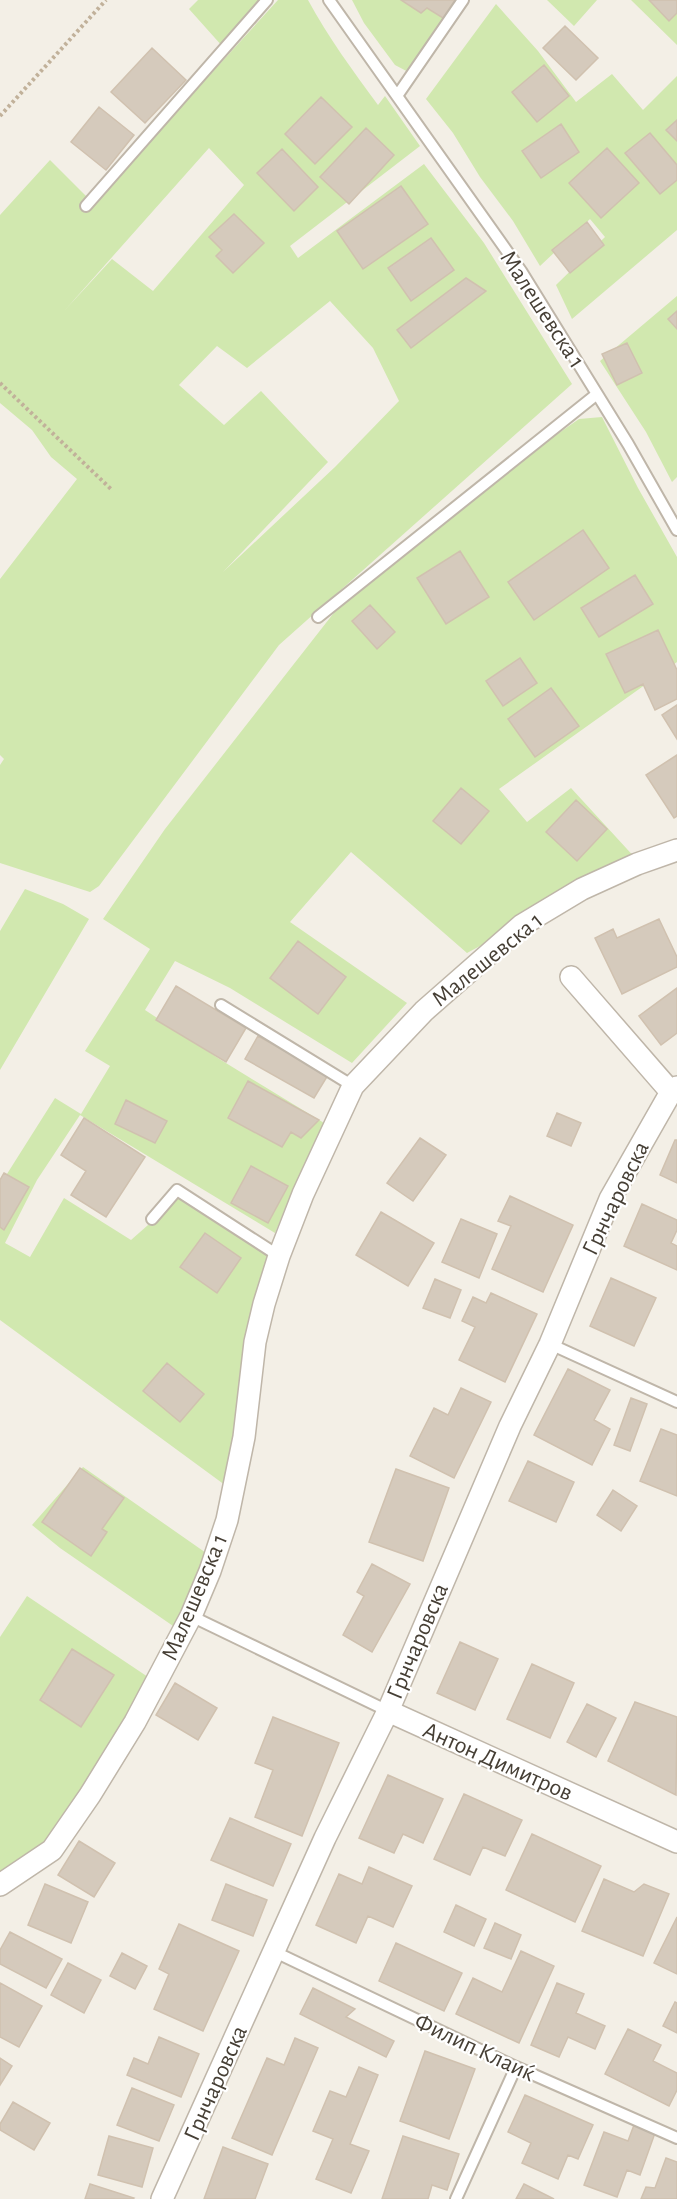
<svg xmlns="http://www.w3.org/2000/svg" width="677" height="2199" font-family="'Alegreya Sans',sans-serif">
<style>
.green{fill:#d1e8af;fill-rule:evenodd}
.building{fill:#d5cabc;stroke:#d0c1af;stroke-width:1.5}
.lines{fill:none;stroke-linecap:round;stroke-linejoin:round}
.service-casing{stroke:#bfb6a9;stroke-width:14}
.minor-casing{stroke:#bfb6a9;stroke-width:24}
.path{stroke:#c1b19a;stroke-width:4;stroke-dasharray:3 3;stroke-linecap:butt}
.service{stroke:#fff;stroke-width:10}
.minor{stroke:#fff;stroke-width:21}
.labels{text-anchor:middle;stroke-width:4.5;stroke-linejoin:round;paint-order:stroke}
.street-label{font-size:24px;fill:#463f35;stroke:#fff}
</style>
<rect width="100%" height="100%" fill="#f3efe6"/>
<path class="green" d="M 198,0 L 261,0 L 223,47 L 189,9 Z
M 278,0 L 308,0 C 328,37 353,71 378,105 L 385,96 L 420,146 L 290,246 L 298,258 L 424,164 L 484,243 L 572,384 L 279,645 L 99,886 L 90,892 L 0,863 L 0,765 L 4,759 L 0,755 L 0,579 L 77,479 L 51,457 L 32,430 L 0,403 L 0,215 L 50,160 L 93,203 ZM 209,148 L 244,185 L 153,291 L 112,259 L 65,310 ZM 330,301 L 373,348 L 399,401 L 335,467 L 223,572 L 328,462 L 261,391 L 224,425 L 179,385 L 217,346 L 247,368 Z
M 352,0 L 470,0 L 414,75 L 395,65 L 364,23 Z
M 547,0 L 597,0 L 574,26 Z
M 631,0 L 677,0 L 677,45 Z
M 496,4 L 538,51 L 576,102 L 612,74 L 643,110 L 677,76 L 677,230 L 572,319 L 556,285 L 605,237 L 590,219 L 540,266 L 513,221 L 480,177 L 453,133 L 426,99 Z
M 677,296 L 677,477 L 672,482 L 646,432 L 600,361 Z
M 602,417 L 638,488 L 677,557 L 677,662 L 499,789 L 527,822 L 571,788 L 638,861 L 467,953 L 351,852 L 290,922 L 407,1003 L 352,1063 L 230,988 L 175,961 L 145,1010 L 221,1060 L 329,1126 L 296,1182 L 275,1233 L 80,1115 L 37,1180 L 5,1243 L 30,1257 L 64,1198 L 131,1240 L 181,1196 L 273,1251 L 229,1488 L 0,1320 L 0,1185 L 55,1098 L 81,1114 L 110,1066 L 85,1051 L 150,949 L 103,919 L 165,829 L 340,605 L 480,488 L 579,419 Z
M 25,889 L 63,904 L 89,919 L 0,1070 L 0,931 Z
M 83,1467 L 209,1555 L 176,1628 L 60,1548 L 32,1525 Z
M 27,1596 L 151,1679 L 103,1765 L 42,1848 L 0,1882 L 0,1637 Z"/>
<path class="building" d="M 401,0 L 455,0 L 443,18 L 427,8 L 421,13 Z
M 649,0 L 677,0 L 677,13 L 669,21 Z
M 565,26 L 598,58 L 576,80 L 543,48 Z
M 152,48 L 186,80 L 145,123 L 111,92 Z
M 544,65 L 569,96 L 537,122 L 512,92 Z
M 321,97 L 352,127 L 315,164 L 285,134 Z
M 99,107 L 134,135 L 106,170 L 71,142 Z
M 677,120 L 677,141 L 666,130 Z
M 561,124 L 579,152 L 541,178 L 522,151 Z
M 366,128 L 394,155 L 349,204 L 320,177 Z
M 650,133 L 677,165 L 677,180 L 660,194 L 625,153 Z
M 607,148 L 639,183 L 601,218 L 569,183 Z
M 282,149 L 318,187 L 294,211 L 257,173 Z
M 401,186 L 428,224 L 363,269 L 337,231 Z
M 234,214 L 264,243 L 233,273 L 216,256 L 222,250 L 209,237 Z
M 587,222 L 604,245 L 570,273 L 552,250 Z
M 431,238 L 454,270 L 411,301 L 388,268 Z
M 466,278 L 486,291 L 411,348 L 397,330 Z
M 677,311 L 677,329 L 668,319 Z
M 627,343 L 642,373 L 617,385 L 602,354 Z
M 583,530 L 609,568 L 534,620 L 508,582 Z
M 460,551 L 489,597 L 446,624 L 417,578 Z
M 635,575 L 653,604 L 599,637 L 581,608 Z
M 370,605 L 395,632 L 377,649 L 352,621 Z
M 658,630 L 677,670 L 677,699 L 655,710 L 643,684 L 625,693 L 606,654 Z
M 520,658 L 537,683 L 503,706 L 486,681 Z
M 551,688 L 579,726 L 535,757 L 508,719 Z
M 677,705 L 677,739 L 662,715 Z
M 677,755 L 677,816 L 674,818 L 646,775 Z
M 461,788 L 489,811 L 461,844 L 433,821 Z
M 576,800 L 607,829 L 577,861 L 546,832 Z
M 659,919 L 677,957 L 677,967 L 622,994 L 595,938 L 613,929 L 617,938 Z
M 298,941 L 346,977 L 318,1014 L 270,978 Z
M 176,986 L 246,1028 L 226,1062 L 156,1020 Z
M 677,988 L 677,1033 L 661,1045 L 639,1016 Z
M 258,1036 L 328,1075 L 314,1098 L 245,1059 Z
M 248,1081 L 319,1120 L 301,1138 L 291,1132 L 282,1147 L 228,1118 Z
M 126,1100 L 167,1121 L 155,1143 L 115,1124 Z
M 557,1113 L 581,1123 L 571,1146 L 547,1136 Z
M 84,1118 L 145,1157 L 106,1217 L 71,1195 L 86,1171 L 61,1155 Z
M 420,1138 L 446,1155 L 413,1201 L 387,1183 Z
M 675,1140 L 677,1140 L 677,1183 L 660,1175 Z
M 251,1166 L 288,1186 L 268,1223 L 231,1203 Z
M 4,1173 L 29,1187 L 4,1230 L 0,1227 L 0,1180 Z
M 510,1196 L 573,1225 L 543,1292 L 492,1269 L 511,1226 L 498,1221 Z
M 642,1204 L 677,1220 L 677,1230 L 671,1243 L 677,1246 L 677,1270 L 624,1246 Z
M 381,1212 L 434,1243 L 408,1286 L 356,1255 Z
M 461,1219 L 497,1234 L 479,1278 L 442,1262 Z
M 205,1233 L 241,1258 L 217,1293 L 180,1267 Z
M 611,1278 L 656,1298 L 634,1346 L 590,1326 Z
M 435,1279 L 461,1290 L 450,1318 L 423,1308 Z
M 491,1293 L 537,1314 L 505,1382 L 459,1360 L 475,1327 L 462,1321 L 473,1297 L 486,1303 Z
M 167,1363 L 204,1394 L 180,1422 L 143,1391 Z
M 568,1369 L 610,1390 L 594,1420 L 610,1429 L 592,1465 L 534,1435 Z
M 461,1388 L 491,1402 L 454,1478 L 410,1456 L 434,1408 L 448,1415 Z
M 631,1398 L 647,1404 L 630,1451 L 614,1445 Z
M 661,1429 L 677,1435 L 677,1496 L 640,1481 Z
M 528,1461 L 574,1482 L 556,1522 L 509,1501 Z
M 80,1468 L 124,1498 L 102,1529 L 107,1532 L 91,1556 L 42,1522 Z
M 396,1469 L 449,1488 L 423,1561 L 369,1542 Z
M 613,1490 L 637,1506 L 621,1531 L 597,1515 Z
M 372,1564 L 410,1584 L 372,1652 L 343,1635 L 364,1596 L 357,1592 Z
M 460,1642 L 498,1659 L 475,1710 L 437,1693 Z
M 72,1649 L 114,1675 L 81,1727 L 40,1700 Z
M 532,1664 L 574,1683 L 550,1738 L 507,1719 Z
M 175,1683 L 217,1708 L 198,1740 L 156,1715 Z
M 635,1702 L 677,1717 L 676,1795 L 608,1761 Z
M 587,1704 L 616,1718 L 596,1757 L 567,1742 Z
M 273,1717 L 339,1743 L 302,1836 L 255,1817 L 273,1770 L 255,1763 Z
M 388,1775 L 443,1799 L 423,1843 L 403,1834 L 394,1853 L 359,1838 Z
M 464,1794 L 522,1820 L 505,1856 L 483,1847 L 470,1875 L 434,1859 Z
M 230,1818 L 291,1844 L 273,1886 L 211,1860 Z
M 532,1834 L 601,1866 L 575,1922 L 506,1890 Z
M 79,1841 L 115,1863 L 94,1897 L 58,1875 Z
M 369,1867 L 412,1886 L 393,1927 L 368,1916 L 356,1943 L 316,1925 L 339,1874 L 362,1884 Z
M 604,1879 L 634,1892 L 644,1884 L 669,1894 L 643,1956 L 582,1931 Z
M 45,1884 L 88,1902 L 71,1943 L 28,1925 Z
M 226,1884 L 267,1900 L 253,1936 L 212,1920 Z
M 456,1905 L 486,1919 L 474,1946 L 444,1932 Z
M 677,1917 L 677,1974 L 654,1963 Z
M 495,1923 L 521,1935 L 511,1959 L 484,1948 Z
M 179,1924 L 239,1951 L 203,2031 L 154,2009 L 169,1974 L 159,1969 Z
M 10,1932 L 62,1959 L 46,1988 L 0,1964 L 0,1950 Z
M 396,1943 L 462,1973 L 444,2011 L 379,1981 Z
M 521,1951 L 554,1966 L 519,2043 L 456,2014 L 473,1978 L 502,1992 Z
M 122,1953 L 147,1966 L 135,1989 L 110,1976 Z
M 68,1963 L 101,1980 L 84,2013 L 51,1995 Z
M 0,1983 L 42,2006 L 19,2047 L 0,2037 Z
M 557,1983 L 584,1994 L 576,2013 L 605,2026 L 595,2049 L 568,2037 L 559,2057 L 531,2045 Z
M 313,1988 L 355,2009 L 346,2017 L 394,2041 L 386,2057 L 300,2014 Z
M 675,2002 L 677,2003 L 677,2033 L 663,2026 Z
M 628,2029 L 661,2045 L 653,2061 L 677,2073 L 677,2090 L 669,2106 L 605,2074 Z
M 159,2037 L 199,2054 L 181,2097 L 127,2075 L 134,2058 L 148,2064 Z
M 295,2038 L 318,2048 L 272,2155 L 232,2138 L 267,2058 L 284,2065 Z
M 425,2051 L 475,2069 L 449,2139 L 400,2121 Z
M 0,2058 L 12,2066 L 0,2085 Z
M 359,2067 L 378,2075 L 350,2144 L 369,2151 L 351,2193 L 316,2179 L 333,2139 L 313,2131 L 330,2091 L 346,2097 Z
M 132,2088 L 174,2105 L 159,2141 L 117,2125 Z
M 525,2095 L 593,2125 L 578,2159 L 568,2155 L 558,2179 L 522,2163 L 531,2143 L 508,2132 Z
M 13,2102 L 50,2123 L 34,2150 L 0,2130 L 0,2124 Z
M 634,2125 L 655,2133 L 640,2175 L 627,2170 L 617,2197 L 584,2185 L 604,2132 L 628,2141 Z
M 109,2136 L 153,2148 L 142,2187 L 98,2175 Z
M 403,2136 L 459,2154 L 447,2190 L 432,2185 L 428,2199 L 382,2199 Z
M 223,2147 L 268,2164 L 255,2199 L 204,2199 Z
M 666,2158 L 677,2162 L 677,2199 L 641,2199 L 646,2187 L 655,2188 Z
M 90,2184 L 134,2198 L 133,2199 L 85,2199 Z
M 524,2184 L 554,2199 L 516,2199 Z"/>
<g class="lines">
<g class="service-casing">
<path id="service" d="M 329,0 L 521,271 L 628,444 L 677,530
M 397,96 L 463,0
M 86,206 L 267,0
M 318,617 L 597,394
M 221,1005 L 353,1086
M 152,1219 L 177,1190 L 279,1256
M 550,1344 L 677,1402
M 191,1616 L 388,1711
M 275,1952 L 516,2067 L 677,2138
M 456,2199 L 516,2067"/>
</g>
<g class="minor-casing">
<path id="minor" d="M 571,977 L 671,1092
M 388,1711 L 677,1842
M 0,1885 L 52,1850 L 90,1795 L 135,1722 L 191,1616 L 210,1571 L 227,1520 L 244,1437 L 255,1342 L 264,1304 L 279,1256 L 303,1194 L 353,1086 L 424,1011 L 522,925 L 582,889 L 637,864 L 677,850
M 162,2199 L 325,1838 L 388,1711 L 510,1426 L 550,1344 L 610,1199 L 671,1092 L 677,1087"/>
</g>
<path class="path" d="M 0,116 L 106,0
M 0,383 L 112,490"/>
<use href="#service" class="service"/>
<use href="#minor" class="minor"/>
</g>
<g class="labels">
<g class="street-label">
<text transform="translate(543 309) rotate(57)" y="8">Малешевска 1</text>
<text transform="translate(487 959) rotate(-39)" y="8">Малешевска 1</text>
<text transform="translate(615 1198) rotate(-64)" y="8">Грнчаровска</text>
<text transform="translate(194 1597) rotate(-67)" y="8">Малешевска 1</text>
<text transform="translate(417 1641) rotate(-67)" y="8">Грнчаровска</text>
<text transform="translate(498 1761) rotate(24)" y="8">Антон Димитров</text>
<text transform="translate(475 2047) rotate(25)" y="8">Филип Клаиќ</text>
<text transform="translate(215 2083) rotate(-66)" y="8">Грнчаровска</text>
</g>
</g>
</svg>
